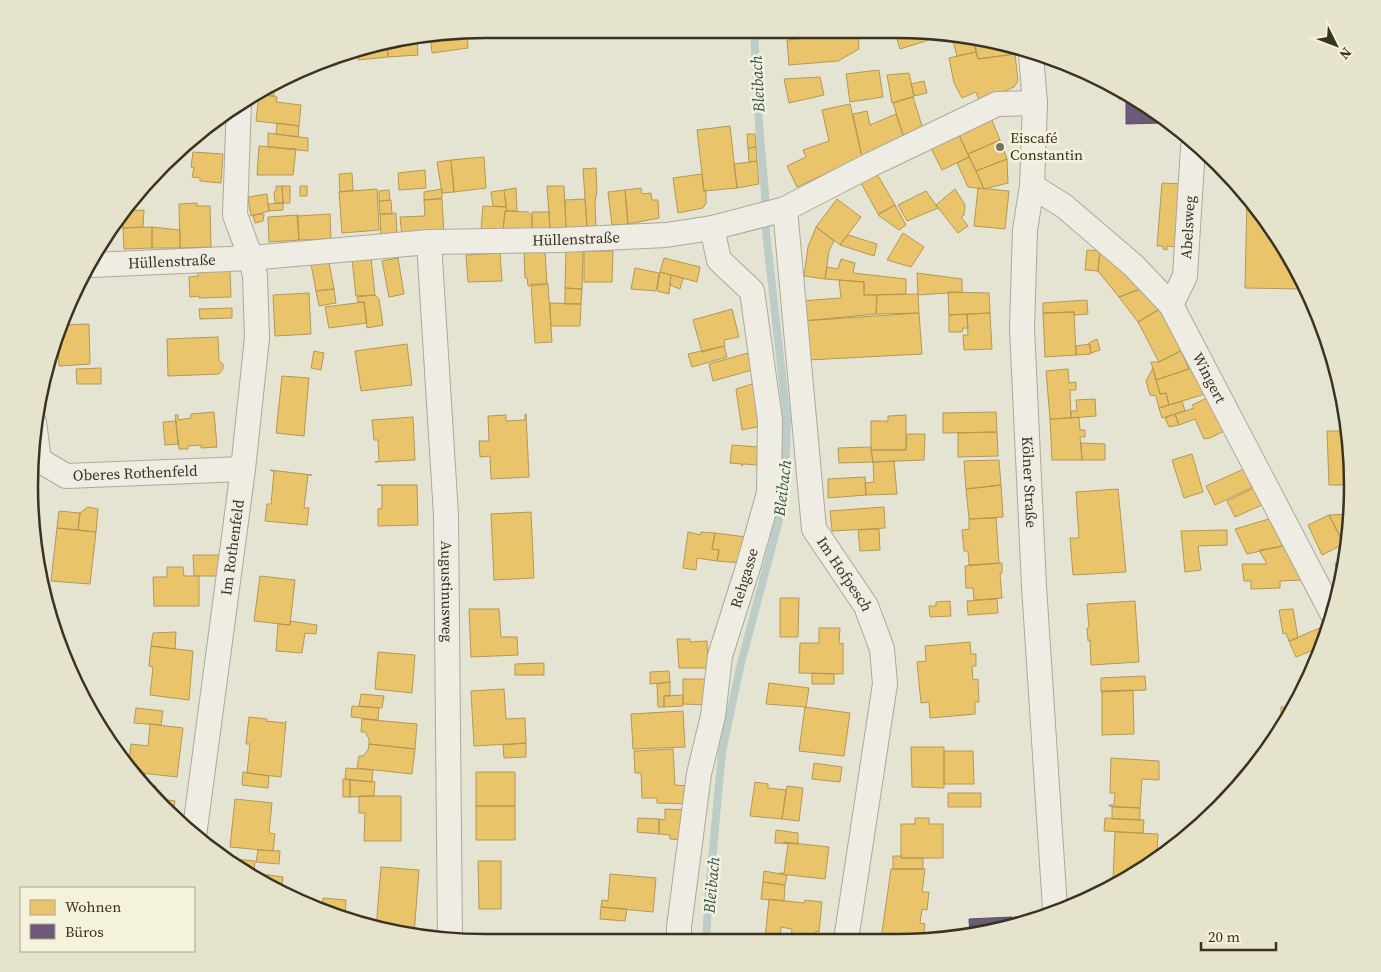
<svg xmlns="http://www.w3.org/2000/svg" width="1381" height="972" font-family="'Source Serif 4',serif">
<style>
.homes{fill:#e9c46a;stroke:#b49854}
.offices{fill:#6d597a;stroke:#5e4e60}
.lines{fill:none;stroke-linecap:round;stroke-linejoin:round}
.stream{stroke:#bcccc6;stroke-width:8}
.minor-casing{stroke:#aba99b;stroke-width:26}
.minor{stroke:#eeece3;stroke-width:24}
.poi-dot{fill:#767160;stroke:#f4f2da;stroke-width:2}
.labels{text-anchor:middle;stroke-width:5;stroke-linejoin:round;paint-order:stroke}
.poi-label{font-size:15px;fill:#3a3322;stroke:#f4f2da;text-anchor:start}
.street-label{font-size:15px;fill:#3a3322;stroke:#f4f2da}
.water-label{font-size:16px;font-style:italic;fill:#325359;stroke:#f4f2da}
.rim{fill:none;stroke:#3a3322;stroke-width:2.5}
</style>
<rect width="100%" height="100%" fill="#e5e4d3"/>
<path class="homes" d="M 829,29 L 858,29 L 859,49 L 838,61 L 789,65 L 787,40 L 830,36 Z
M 894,29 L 895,29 L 948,34 L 900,49 Z
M 467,31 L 468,48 L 432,53 L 430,36 Z
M 951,34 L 972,36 L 976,52 L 957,56 Z
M 417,38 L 418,55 L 388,57 L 387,42 Z
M 994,41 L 1015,49 L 1015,54 L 978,59 L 975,46 L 994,43 Z
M 387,42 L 388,57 L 358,60 L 357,49 L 367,44 Z
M 976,52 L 978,59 L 1015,54 L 1018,81 L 1014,87 L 980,102 L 976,92 L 962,98 L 954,83 L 949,58 Z
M 879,70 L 883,97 L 850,102 L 846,74 Z
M 909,73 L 914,96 L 892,103 L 887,75 Z
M 820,77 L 824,95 L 789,103 L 784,79 Z
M 924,81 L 927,93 L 914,96 L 911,84 Z
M 274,87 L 274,96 L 258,94 Z
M 259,94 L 277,97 L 276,102 L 301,105 L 299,126 L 256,121 Z
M 913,97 L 923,129 L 903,135 L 893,103 Z
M 850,104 L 862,157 L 797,187 L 787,166 L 806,157 L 803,150 L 829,141 L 822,110 Z
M 867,111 L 870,125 L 896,114 L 904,138 L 862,157 L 853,114 Z
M 991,118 L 1000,140 L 968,154 L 958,133 Z
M 277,123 L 299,126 L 298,137 L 276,134 Z
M 730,126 L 737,188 L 704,191 L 697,130 Z
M 268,133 L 308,138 L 308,151 L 268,147 Z
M 958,133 L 969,157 L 942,170 L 930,146 Z
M 747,134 L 755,134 L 756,147 L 748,148 Z
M 1000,140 L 1007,159 L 976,171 L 968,154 Z
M 259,146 L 296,149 L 293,175 L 257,175 Z
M 756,147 L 757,161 L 749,162 L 748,148 Z
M 193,152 L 223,154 L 221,183 L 200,181 L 200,178 L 192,177 L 194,168 L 191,167 Z
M 484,157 L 486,188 L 454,192 L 451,160 Z
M 969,157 L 976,171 L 984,189 L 968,187 L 957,163 Z
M 1007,159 L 1008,183 L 984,189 L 976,171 Z
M 451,160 L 454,192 L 442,193 L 437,162 Z
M 757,161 L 759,184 L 737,188 L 734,164 Z
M 596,168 L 597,194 L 596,194 L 595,204 L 596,227 L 587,227 L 583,169 Z
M 425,170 L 426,188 L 399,190 L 398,173 Z
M 352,173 L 353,190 L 340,192 L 339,174 Z
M 702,174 L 704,191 L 706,191 L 706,203 L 703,208 L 678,213 L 673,178 Z
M 877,174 L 895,205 L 878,214 L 861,183 Z
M 1162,183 L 1182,184 L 1178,247 L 1167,246 L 1167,250 L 1163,249 L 1163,246 L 1157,246 Z
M 276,186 L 282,186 L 283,203 L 275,203 L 274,192 L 276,191 Z
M 282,186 L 290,186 L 290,203 L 283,203 Z
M 300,186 L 307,186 L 307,196 L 300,196 Z
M 547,186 L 564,186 L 566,228 L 550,229 Z
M 516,188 L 517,211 L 507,211 L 504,190 Z
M 641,188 L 642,194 L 651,193 L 652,200 L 658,200 L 659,218 L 628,224 L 625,190 Z
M 978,188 L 1009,191 L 1005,229 L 974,226 Z
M 377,189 L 379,230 L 342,233 L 339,192 Z
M 442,189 L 442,198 L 424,200 L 424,192 Z
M 955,189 L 965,205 L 964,215 L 961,217 L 968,226 L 958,233 L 936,205 Z
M 389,190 L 390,200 L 379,201 L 379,191 Z
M 504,190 L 506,207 L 493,206 L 491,192 Z
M 625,190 L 628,224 L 612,225 L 608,192 Z
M 926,191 L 938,208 L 907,221 L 898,205 Z
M 267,194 L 269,211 L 251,216 L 248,197 Z
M 1247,196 L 1291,257 L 1303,284 L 1303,289 L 1245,288 Z
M 442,199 L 444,234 L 402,237 L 400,217 L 425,216 L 424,200 Z
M 585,199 L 587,227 L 566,228 L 565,200 Z
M 837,199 L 861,217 L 840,245 L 816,227 Z
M 391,200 L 392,214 L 380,214 L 379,201 Z
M 197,203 L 197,206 L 210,206 L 211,247 L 180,248 L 179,204 Z
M 283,203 L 283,210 L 269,211 L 268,204 Z
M 895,205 L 906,225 L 899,230 L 878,215 Z
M 483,206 L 506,207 L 507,211 L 505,211 L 503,231 L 481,229 Z
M 144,210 L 143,227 L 123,228 L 124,214 L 126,211 Z
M 505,211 L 528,212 L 532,216 L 532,230 L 503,231 Z
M 532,212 L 549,212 L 550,229 L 532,230 Z
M 396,213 L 397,237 L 381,238 L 380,214 Z
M 264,214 L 263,221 L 255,223 L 253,215 Z
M 330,214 L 331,239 L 299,240 L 297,216 Z
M 298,215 L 299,240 L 269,242 L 268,217 Z
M 152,227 L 180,230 L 180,248 L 152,248 Z
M 152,227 L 152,248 L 124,249 L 123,228 Z
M 816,227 L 834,241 L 829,251 L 825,279 L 804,276 L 808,247 Z
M 903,233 L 924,247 L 911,267 L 887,260 Z
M 848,235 L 877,244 L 874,256 L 840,245 Z
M 545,250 L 547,284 L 528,286 L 527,278 L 525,278 L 524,252 Z
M 1087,250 L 1100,251 L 1098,271 L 1085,270 Z
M 566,251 L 583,251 L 582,289 L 565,288 Z
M 584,251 L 613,251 L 612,282 L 584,282 Z
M 1100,251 L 1143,288 L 1119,297 L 1098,271 Z
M 500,253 L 502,281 L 468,282 L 466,255 Z
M 371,258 L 375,295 L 356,296 L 352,259 Z
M 398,258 L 404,294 L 389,297 L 382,261 Z
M 664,258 L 700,267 L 697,282 L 660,272 Z
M 841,259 L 855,263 L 853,273 L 906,279 L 906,294 L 864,295 L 864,282 L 825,279 L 827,267 L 838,269 Z
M 329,262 L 334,289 L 316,291 L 311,264 Z
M 635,268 L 659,273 L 656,291 L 631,289 Z
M 230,271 L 231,297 L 199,298 L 199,296 L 190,297 L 189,277 L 198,276 L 198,272 Z
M 660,272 L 671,275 L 669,294 L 657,291 Z
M 917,273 L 962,279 L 962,292 L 918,295 Z
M 671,275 L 683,278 L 680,289 L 670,285 Z
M 839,280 L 864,282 L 864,295 L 877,295 L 876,314 L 802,321 L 801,301 L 841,298 Z
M 531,284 L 548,284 L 552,342 L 535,343 Z
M 565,288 L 582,289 L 581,304 L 565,304 Z
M 1143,288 L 1160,309 L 1138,322 L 1119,297 Z
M 334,289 L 336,303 L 319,306 L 316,291 Z
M 948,292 L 989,293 L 990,313 L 949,315 Z
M 309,293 L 311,334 L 275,336 L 273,295 Z
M 918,294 L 919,313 L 876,314 L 877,295 Z
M 375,295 L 379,299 L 383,325 L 367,328 L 364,302 L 358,302 L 357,297 Z
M 1087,300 L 1088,314 L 1074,315 L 1074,312 L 1043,313 L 1043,303 Z
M 364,302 L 367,323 L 329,328 L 325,307 Z
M 550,303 L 581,304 L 580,326 L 551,326 Z
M 232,308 L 232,318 L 200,319 L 199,309 Z
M 732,309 L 739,337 L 724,340 L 725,346 L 702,352 L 693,320 Z
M 1160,309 L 1182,350 L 1159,362 L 1138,322 Z
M 1074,312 L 1076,355 L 1045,357 L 1043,313 Z
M 919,313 L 922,354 L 808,360 L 802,321 Z
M 990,313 L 992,349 L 964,350 L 963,335 L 968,335 L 967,314 Z
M 967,314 L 968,328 L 963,328 L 962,332 L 949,332 L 949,315 Z
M 89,324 L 90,364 L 59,366 L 58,333 L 60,325 Z
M 218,337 L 219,361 L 223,364 L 223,369 L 219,374 L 168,376 L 167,339 Z
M 1097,339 L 1100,350 L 1091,353 L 1089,343 Z
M 407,344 L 412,385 L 361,391 L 355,351 Z
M 1090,344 L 1091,354 L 1076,355 L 1076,346 Z
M 724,346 L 727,357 L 692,367 L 688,354 Z
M 314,351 L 324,353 L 321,370 L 311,368 Z
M 1181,351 L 1189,369 L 1156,380 L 1151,362 L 1159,362 Z
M 748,353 L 752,370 L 713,381 L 709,364 Z
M 101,368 L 101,384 L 77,384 L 76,369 Z
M 1153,368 L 1160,394 L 1166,393 L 1169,405 L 1159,408 L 1156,396 L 1150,395 L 1146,381 Z
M 1191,368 L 1205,394 L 1169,405 L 1166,393 L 1160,394 L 1156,380 Z
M 1068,369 L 1069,383 L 1076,382 L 1076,390 L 1070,390 L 1071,418 L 1050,419 L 1046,371 Z
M 282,376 L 309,378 L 304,436 L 276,433 Z
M 755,383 L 761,426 L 742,430 L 736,389 Z
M 1207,398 L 1224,431 L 1210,438 L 1204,439 L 1195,419 L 1179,425 L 1175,414 L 1194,408 L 1192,405 Z
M 1095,399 L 1096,416 L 1071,418 L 1071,411 L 1077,411 L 1076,400 Z
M 1182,401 L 1185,411 L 1162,418 L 1159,408 Z
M 214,412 L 217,447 L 201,448 L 201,445 L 188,446 L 188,449 L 179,449 L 175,415 L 178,415 L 178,420 L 191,418 L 191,414 Z
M 996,412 L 997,432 L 943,433 L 943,413 Z
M 525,414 L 526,414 L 529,477 L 491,479 L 490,456 L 480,457 L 479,441 L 489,441 L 488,416 L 506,415 L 506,421 L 525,420 Z
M 1175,414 L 1179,425 L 1169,427 L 1165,418 Z
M 906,415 L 906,450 L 871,450 L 871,421 L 888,421 L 888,416 Z
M 413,417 L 415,460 L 375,462 L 379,461 L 378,440 L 374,440 L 372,420 Z
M 1079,417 L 1080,430 L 1085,430 L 1085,437 L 1080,437 L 1082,460 L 1052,460 L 1050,419 Z
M 176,421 L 178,444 L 165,445 L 163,422 Z
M 1327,431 L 1348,431 L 1350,485 L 1329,485 Z
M 997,432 L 998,456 L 958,457 L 958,433 Z
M 907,434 L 925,434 L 924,460 L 873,462 L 871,450 L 906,450 Z
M 1081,443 L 1105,444 L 1105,460 L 1082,460 Z
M 732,445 L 758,447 L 757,465 L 744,464 L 741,466 L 742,464 L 730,463 Z
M 871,447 L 873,462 L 839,463 L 838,448 Z
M 1192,454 L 1203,492 L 1184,498 L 1172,460 Z
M 999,460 L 1001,485 L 966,489 L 964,461 Z
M 894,461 L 897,494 L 866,495 L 865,483 L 874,482 L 873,462 Z
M 1244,469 L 1253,487 L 1215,505 L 1206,486 Z
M 270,470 L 312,475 L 308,475 L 304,508 L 309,508 L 307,525 L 265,521 L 267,504 L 271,504 L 274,472 Z
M 865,477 L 866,495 L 828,498 L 828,479 Z
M 377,485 L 417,485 L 418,525 L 378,526 L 378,509 L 382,508 L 382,486 Z
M 1001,485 L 1003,517 L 969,519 L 966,489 Z
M 1254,488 L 1262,505 L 1235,517 L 1227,501 Z
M 1118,489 L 1126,572 L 1073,575 L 1070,538 L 1079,538 L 1076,492 Z
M 1346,491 L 1350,491 L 1351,512 L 1346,512 Z
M 88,507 L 98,509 L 96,532 L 78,530 L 80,513 Z
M 884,507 L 885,528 L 832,531 L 830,511 Z
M 59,511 L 80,513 L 78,530 L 57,528 Z
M 531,512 L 534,578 L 494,580 L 491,514 Z
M 1351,514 L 1348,534 L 1340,537 L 1329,515 Z
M 1329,515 L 1344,544 L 1322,555 L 1308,525 Z
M 996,518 L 999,563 L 969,565 L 968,551 L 964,551 L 962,530 L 969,529 L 969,519 Z
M 1269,519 L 1283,546 L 1247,554 L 1235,529 Z
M 57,528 L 96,532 L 90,584 L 51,581 Z
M 879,529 L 880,550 L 860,551 L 858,530 Z
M 1227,530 L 1227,545 L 1198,546 L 1201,570 L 1185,572 L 1181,531 Z
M 688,532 L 701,535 L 701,532 L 715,533 L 712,549 L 719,550 L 717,561 L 697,558 L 696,570 L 683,568 Z
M 715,533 L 746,537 L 742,563 L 717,561 L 719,550 L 712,549 Z
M 1283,546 L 1301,580 L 1280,581 L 1280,588 L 1251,589 L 1251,581 L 1244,581 L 1242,564 L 1267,564 L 1259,550 Z
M 193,555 L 221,555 L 221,576 L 194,576 Z
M 1344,561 L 1340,582 L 1335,563 Z
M 1002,563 L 1002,573 L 1000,574 L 1002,598 L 974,600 L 973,588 L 966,588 L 965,566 Z
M 167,567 L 183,567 L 184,576 L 199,576 L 199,606 L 154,606 L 153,577 L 167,577 Z
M 260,576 L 295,580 L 290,625 L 254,621 Z
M 780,598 L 799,598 L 798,637 L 780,637 Z
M 997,599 L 998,613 L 968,615 L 967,601 Z
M 950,601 L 951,616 L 930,617 L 929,606 L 936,606 L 936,602 Z
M 1135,601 L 1139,662 L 1091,665 L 1090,640 L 1088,641 L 1087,628 L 1089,628 L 1087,604 Z
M 469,609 L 499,609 L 501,637 L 517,637 L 518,655 L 471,657 Z
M 1293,609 L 1298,638 L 1289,641 L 1286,633 L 1283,634 L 1279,610 Z
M 290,621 L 317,625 L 316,634 L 305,633 L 302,653 L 276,651 L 278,624 L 290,625 Z
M 1322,627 L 1325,635 L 1321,647 L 1296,657 L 1289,641 Z
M 819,628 L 840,628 L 839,644 L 843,643 L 843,674 L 799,673 L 800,643 L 819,643 Z
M 176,632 L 175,649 L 151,646 L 153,633 Z
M 677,639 L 690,639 L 690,642 L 707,641 L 708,668 L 679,668 Z
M 970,642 L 971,654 L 976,654 L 976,666 L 972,666 L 973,680 L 978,679 L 979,702 L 975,702 L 975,714 L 930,718 L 929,702 L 921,703 L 917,662 L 926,661 L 925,646 Z
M 151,646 L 193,651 L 189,700 L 150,695 L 153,667 L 149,666 Z
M 378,652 L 415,655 L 412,693 L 375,689 Z
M 544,663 L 544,675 L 515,675 L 515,664 Z
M 669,671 L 670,682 L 650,684 L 650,672 Z
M 812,673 L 834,674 L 834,684 L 812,684 Z
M 1145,676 L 1146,690 L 1101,692 L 1101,678 Z
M 683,679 L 707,679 L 707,705 L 683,704 Z
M 670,682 L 670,696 L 664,696 L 664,707 L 658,707 L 657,684 Z
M 769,683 L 809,688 L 806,707 L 766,704 Z
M 504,689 L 506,719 L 525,718 L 526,743 L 474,746 L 471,691 Z
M 1133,690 L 1134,734 L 1102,735 L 1102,691 Z
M 361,694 L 384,696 L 382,708 L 359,706 Z
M 683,695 L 683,706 L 664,707 L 664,696 Z
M 352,706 L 379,708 L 378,720 L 351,717 Z
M 805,707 L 850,713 L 844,756 L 799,751 Z
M 1281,707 L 1293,707 L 1281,727 Z
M 136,708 L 163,711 L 161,725 L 134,723 Z
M 683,711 L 685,747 L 633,749 L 631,714 Z
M 249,717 L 267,719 L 266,721 L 285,723 L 286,721 L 281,777 L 247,773 L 250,744 L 246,744 Z
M 362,719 L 417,724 L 415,749 L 369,744 L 369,739 L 365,732 L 361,732 Z
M 150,724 L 183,728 L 177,777 L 132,772 L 128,767 L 131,744 L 148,746 Z
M 526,743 L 526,757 L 504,758 L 503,745 Z
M 369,744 L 415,749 L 412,774 L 357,768 L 359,756 L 363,756 L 368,750 Z
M 911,747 L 944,747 L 944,788 L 912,787 Z
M 673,749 L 675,785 L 690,786 L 689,804 L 657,803 L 657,798 L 642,798 L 641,773 L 635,773 L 634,751 Z
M 944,751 L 973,751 L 974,784 L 944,784 Z
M 1111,758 L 1159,761 L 1159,780 L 1142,779 L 1140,808 L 1109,806 L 1109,805 L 1114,805 L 1115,793 L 1110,793 Z
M 814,763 L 842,767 L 840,782 L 812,779 Z
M 346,768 L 373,770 L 372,782 L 345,779 Z
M 243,772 L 269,776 L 268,788 L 242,785 Z
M 476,772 L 515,772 L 515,806 L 476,806 Z
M 343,779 L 350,780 L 350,797 L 343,797 Z
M 350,780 L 375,782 L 374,796 L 350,797 Z
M 755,782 L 768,784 L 768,788 L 786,790 L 782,819 L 750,816 Z
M 140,785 L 156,786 L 155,799 L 142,788 Z
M 787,786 L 803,788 L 799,821 L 782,819 Z
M 948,793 L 981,793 L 981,807 L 948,807 Z
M 359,796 L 401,796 L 401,841 L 364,841 L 365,813 L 359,813 Z
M 154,798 L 175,801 L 173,816 Z
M 235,799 L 272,803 L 269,833 L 275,834 L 273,851 L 230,847 Z
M 476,806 L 515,806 L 515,840 L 476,840 Z
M 1112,807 L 1140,808 L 1140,820 L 1112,819 Z
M 665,809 L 687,810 L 686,840 L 670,839 L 670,835 L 659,834 L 659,819 L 665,820 Z
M 638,818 L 659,819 L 659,834 L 637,832 Z
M 915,818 L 929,818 L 929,824 L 943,824 L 943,858 L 901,858 L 901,824 L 915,824 Z
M 1105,818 L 1144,820 L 1143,833 L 1104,831 Z
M 776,830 L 798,833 L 798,844 L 775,843 Z
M 1115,832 L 1158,834 L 1157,856 L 1123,879 L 1113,878 Z
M 784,842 L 829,847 L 825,879 L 780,874 L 780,873 L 784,873 L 788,844 L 783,843 Z
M 258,850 L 280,851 L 279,864 L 256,862 Z
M 893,856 L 901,856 L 901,858 L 923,858 L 923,869 L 893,869 Z
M 232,859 L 255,861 L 254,874 L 247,873 L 232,864 Z
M 478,861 L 501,861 L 501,909 L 479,909 Z
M 381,867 L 419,870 L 414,935 L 376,929 Z
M 891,869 L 925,869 L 922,892 L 929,892 L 927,910 L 922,909 L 920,923 L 925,924 L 923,939 L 881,939 Z
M 764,871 L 787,875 L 785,885 L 763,882 Z
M 247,873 L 269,875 L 268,886 Z
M 610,874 L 656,878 L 653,912 L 601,907 L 602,900 L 608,901 Z
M 269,875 L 283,877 L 281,894 L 268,886 Z
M 763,882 L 785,885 L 784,901 L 761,899 Z
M 323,898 L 346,900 L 345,919 L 322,911 Z
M 769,899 L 804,903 L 805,900 L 822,902 L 819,932 L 816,931 L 815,940 L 791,940 L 792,929 L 781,927 L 780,940 L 765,939 Z
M 601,907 L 627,909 L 625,921 L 600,919 Z"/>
<path class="offices" d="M 1119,88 L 1124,90 L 1163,123 L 1126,124 L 1126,99 L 1119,99 Z
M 1012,917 L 1012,922 L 970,935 L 969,919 Z"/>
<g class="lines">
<path class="stream" d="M 706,941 L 708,903 L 722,752 L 740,667 L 779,520 L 785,477 L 787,420 L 766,232 L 765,193 L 759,125 L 754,29"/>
<g class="minor-casing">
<g id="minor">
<path id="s1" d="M 1031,55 L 1035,103 L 1032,186 L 1025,230 L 1022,328 L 1034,586 L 1055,909"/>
<path id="s2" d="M 1032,186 L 1064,206 L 1134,266 L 1171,305 L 1333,615"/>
<path id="s3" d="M 785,209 L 814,529 L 866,606 L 882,649 L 885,684 L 846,940"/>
<path id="s4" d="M 429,242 L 446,515 L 450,941"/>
<path id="s5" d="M 92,265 L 251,258 L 429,242 L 560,240 L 666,235 L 712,228 L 785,209 L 870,165 L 997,104 L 1035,103"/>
<path id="s6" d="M 1171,305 L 1185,276 L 1193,147"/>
<path id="s7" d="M 34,422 L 39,460 L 66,476 L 243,469"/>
<path id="s8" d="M 194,836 L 243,469 L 257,338 L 255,276 L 251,258 L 235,215 L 239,102"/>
<path id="s9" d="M 679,941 L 679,927 L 699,774 L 713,716 L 720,656 L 749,564 L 769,493 L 770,420 L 752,291 L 719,260 L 712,228"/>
</g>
</g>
<use href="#minor" class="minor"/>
</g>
<circle class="poi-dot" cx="1000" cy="147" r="5"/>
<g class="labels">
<g class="poi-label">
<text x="1010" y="143">Eiscafé<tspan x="1010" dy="17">Constantin</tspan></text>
</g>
<g class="street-label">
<text dy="5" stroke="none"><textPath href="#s6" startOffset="81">Abelsweg</textPath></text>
<text dy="5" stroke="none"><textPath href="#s5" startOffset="485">Hüllenstraße</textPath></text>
<text dy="5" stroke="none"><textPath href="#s5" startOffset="80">Hüllenstraße</textPath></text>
<text dy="5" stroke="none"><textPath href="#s2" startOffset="266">Wingert</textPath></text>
<text dy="5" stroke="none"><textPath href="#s7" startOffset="139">Oberes Rothenfeld</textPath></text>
<text dy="5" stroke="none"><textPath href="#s1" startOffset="428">Kölner Straße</textPath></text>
<text dy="5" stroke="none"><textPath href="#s8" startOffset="291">Im Rothenfeld</textPath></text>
<text dy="5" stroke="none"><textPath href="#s3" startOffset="376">Im Hofpesch</textPath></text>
<text dy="5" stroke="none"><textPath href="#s9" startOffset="370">Rehgasse</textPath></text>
<text dy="5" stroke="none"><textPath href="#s4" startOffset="350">Augustinusweg</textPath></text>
</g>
<g class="water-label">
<text transform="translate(757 84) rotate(-93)" y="6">Bleibach</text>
<text transform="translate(782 488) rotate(-83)" y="6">Bleibach</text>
<text transform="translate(711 885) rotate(-85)" y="6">Bleibach</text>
</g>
</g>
<path d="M0 0H1381V972H0ZM486 38H896A448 448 0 0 1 1344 486V486A448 448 0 0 1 896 934H486A448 448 0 0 1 38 486V486A448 448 0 0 1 486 38Z" fill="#e5e3cb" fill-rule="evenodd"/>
<path class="rim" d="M486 38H896A448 448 0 0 1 1344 486V486A448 448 0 0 1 896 934H486A448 448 0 0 1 38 486V486A448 448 0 0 1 486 38Z"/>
<rect x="20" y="887" width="175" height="65" fill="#f4f2da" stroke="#aaa690"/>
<rect x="30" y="900" width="25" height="15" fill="#e9c46a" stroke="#aaa690"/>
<text x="65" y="912" font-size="15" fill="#3a3322">Wohnen</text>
<rect x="30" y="924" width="25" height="15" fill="#6d597a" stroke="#aaa690"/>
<text x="65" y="937" font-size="15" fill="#3a3322">Büros</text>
<g transform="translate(1336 45) rotate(132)" stroke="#f4f2da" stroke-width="4" paint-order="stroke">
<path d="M0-4L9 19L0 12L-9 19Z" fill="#3a3322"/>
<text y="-8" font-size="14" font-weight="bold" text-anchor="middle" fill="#3a3322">N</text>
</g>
<path d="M1201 942v8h75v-8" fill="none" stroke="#3a3322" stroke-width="2.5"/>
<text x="1208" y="942" font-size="15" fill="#3a3322" stroke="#f4f2da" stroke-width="4" paint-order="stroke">20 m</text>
</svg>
